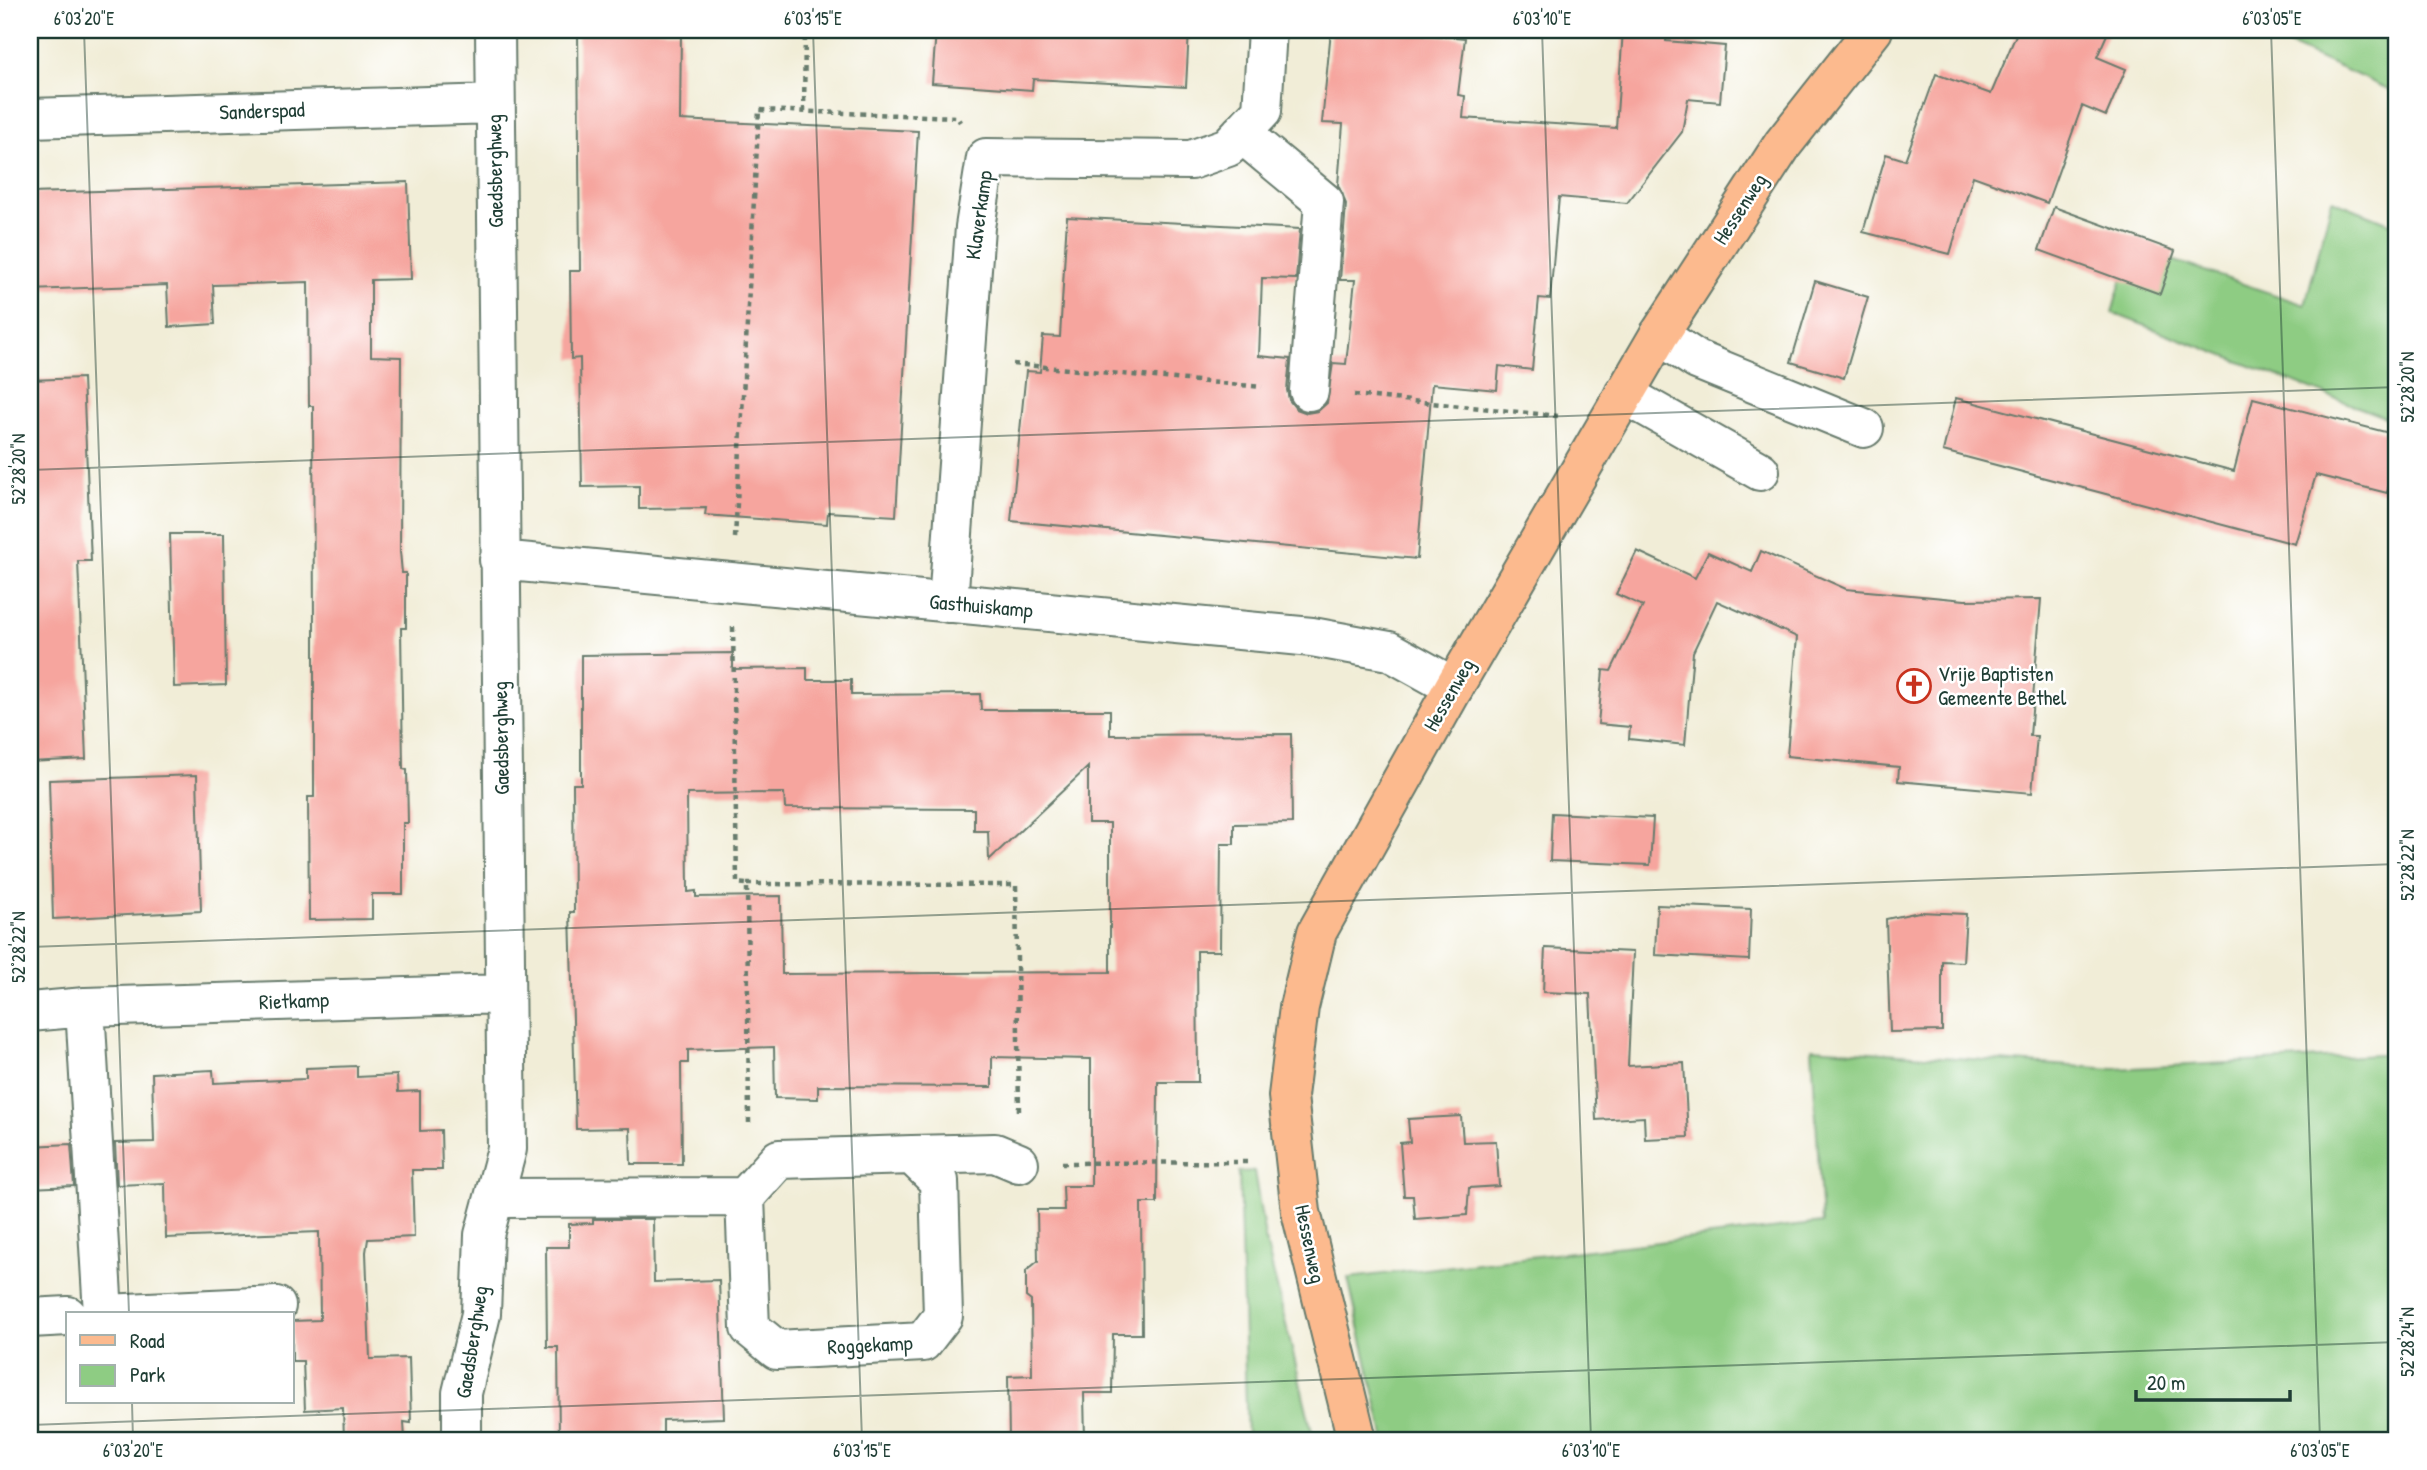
<svg xmlns="http://www.w3.org/2000/svg" width="2427" height="1470" font-family="'Patrick Hand',sans-serif">
<style>
.green{fill:#8ecc83;stroke:#56845c;stroke-width:2}
.building{fill:#f6a59e;fill-rule:evenodd}
.lines{fill:none;stroke-linecap:round;stroke-linejoin:round}
.minor-casing{stroke:#687b6d;stroke-width:42}
.major-casing{stroke:#687b6d;stroke-width:42}
.path{stroke:#687b6d;stroke-width:4.5;stroke-dasharray:5 5;stroke-linecap:butt}
.minor{stroke:#fff;stroke-width:38}
.major{stroke:#fcba8e;stroke-width:38}
.ticks{fill:none;stroke:#1f3d34;stroke-width:2;stroke-opacity:0.45}
.labels{text-anchor:middle;stroke-width:5;stroke-linejoin:round;paint-order:stroke}
.street-label{font-size:21px;fill:#1f3d34;stroke:#fff}
.poi-label{font-size:21px;fill:#1f3d34;stroke:#fff;text-anchor:start}
.neatline{fill:none;stroke:#1f3d34;stroke-width:2.5}
.ticks-label{font-size:18px;text-anchor:middle;fill:#1f3d34}
</style>
<rect width="100%" height="100%" fill="#fff"/>
<filter id="ink" filterUnits="userSpaceOnUse"><feTurbulence type="fractalNoise" baseFrequency=".0143" numOctaves="2"/><feDisplacementMap in="SourceGraphic" scale="14" xChannelSelector="R" yChannelSelector="G"/><feConvolveMatrix kernelMatrix="1 2 1 2 8 2 1 2 1" color-interpolation-filters="sRGB"/></filter>
<filter id="wash" filterUnits="userSpaceOnUse"><feTurbulence type="fractalNoise" baseFrequency=".00686" numOctaves="4" result="noise"/><feDisplacementMap in="SourceGraphic" scale="28" xChannelSelector="R" yChannelSelector="G"/><feGaussianBlur stdDeviation="1.57" result="paint"/><feColorMatrix in="noise" values="0 0 0 0 0 0 0 0 0 0 0 0 0 0 0 0 0 1.4 0 .05"/><feComposite in="paint" operator="in"/></filter>
<g filter="url(#wash)">
<rect width="100%" height="100%" fill="#f1edd7"/>
<path class="green" d="M 2256,30 L 2397,30 L 2397,93 Z
M 2332,200 L 2397,226 L 2397,422 L 2112,313 L 2131,246 L 2305,305 Z
M 1812,1048 L 2114,1069 L 2397,1054 L 2397,1440 L 1385,1440 L 1348,1278 L 1822,1223 Z
M 1254,1171 L 1265,1238 L 1314,1440 L 1247,1440 L 1239,1172 Z"/>
<g id="blocks">
<path class="building" d="M 578,30 L 681,30 L 680,120 L 918,131 L 896,516 L 828,512 L 827,524 L 705,515 L 706,508 L 639,509 L 639,486 L 582,487 L 580,358 L 571,359 L 570,271 L 580,271 Z
M 936,30 L 1189,30 L 1186,87 L 1033,79 L 1032,90 L 932,83 Z
M 1331,30 L 1378,30 L 1465,38 L 1458,95 L 1465,96 L 1463,118 L 1616,128 L 1623,30 L 1667,30 L 1666,41 L 1725,46 L 1720,102 L 1688,99 L 1682,132 L 1627,203 L 1559,197 L 1550,299 L 1539,298 L 1532,370 L 1499,366 L 1497,390 L 1432,384 L 1417,559 L 1011,521 L 1026,371 L 1040,372 L 1043,336 L 1060,337 L 1067,217 L 1300,229 L 1296,279 L 1262,278 L 1259,356 L 1290,359 L 1287,390 L 1289,400 L 1296,409 L 1307,413 L 1318,411 L 1327,403 L 1333,363 L 1346,364 L 1355,280 L 1340,280 L 1346,204 L 1338,185 L 1343,124 L 1322,123 Z
M 2018,30 L 2109,30 L 2097,57 L 2126,69 L 2106,116 L 2082,106 L 2047,203 L 1973,176 L 1950,254 L 1863,232 L 1886,154 L 1905,160 L 1936,74 L 1991,94 Z
M 408,182 L 411,279 L 371,280 L 371,356 L 401,357 L 400,551 L 402,573 L 406,573 L 406,628 L 401,628 L 403,769 L 407,770 L 408,823 L 403,823 L 403,894 L 372,894 L 372,919 L 309,920 L 308,797 L 314,797 L 314,629 L 313,406 L 309,406 L 308,282 L 213,285 L 215,324 L 169,327 L 167,285 L 30,290 L 30,193 Z
M 2054,207 L 2175,251 L 2160,294 L 2039,250 Z
M 1815,281 L 1868,297 L 1844,378 L 1791,362 Z
M 83,378 L 91,561 L 78,561 L 86,759 L 30,762 L 30,380 Z
M 1956,398 L 2234,471 L 2253,398 L 2397,435 L 2397,452 L 2387,493 L 2316,475 L 2295,544 L 1943,451 Z
M 170,534 L 224,534 L 226,685 L 174,687 Z
M 1637,551 L 1695,578 L 1708,552 L 1752,572 L 1761,551 L 1846,589 L 1965,600 L 2041,599 L 2030,736 L 2037,736 L 2032,793 L 1898,781 L 1899,767 L 1787,756 L 1797,637 L 1717,601 L 1693,652 L 1685,745 L 1629,739 L 1630,727 L 1598,724 L 1603,670 L 1611,671 L 1643,606 L 1616,594 Z
M 733,653 L 733,669 L 807,668 L 807,680 L 851,680 L 851,695 L 980,694 L 981,710 L 1110,710 L 1110,735 L 1291,734 L 1292,823 L 1234,824 L 1234,844 L 1221,844 L 1220,951 L 1197,951 L 1198,1082 L 1158,1082 L 1157,1203 L 1141,1203 L 1142,1334 L 1113,1334 L 1112,1393 L 1084,1393 L 1085,1440 L 1009,1440 L 1008,1376 L 1032,1375 L 1031,1301 L 1026,1297 L 1026,1271 L 1038,1261 L 1037,1210 L 1064,1210 L 1063,1186 L 1091,1186 L 1091,1059 L 992,1057 L 992,1087 L 818,1086 L 818,1099 L 775,1098 L 774,1047 L 688,1050 L 688,1063 L 681,1063 L 682,1164 L 631,1164 L 630,1128 L 576,1129 L 570,912 L 574,912 L 573,784 L 581,784 L 581,655 ZM 1088,767 L 1088,823 L 1110,823 L 1110,972 L 782,974 L 781,896 L 696,897 L 696,891 L 688,892 L 687,794 L 784,793 L 785,808 L 974,809 L 974,831 L 988,831 L 989,860 Z
M 197,775 L 201,911 L 53,919 L 49,780 Z
M 1552,813 L 1653,818 L 1650,865 L 1550,861 Z
M 1657,905 L 1751,909 L 1749,960 L 1655,955 Z
M 1919,912 L 1966,914 L 1963,962 L 1942,961 L 1942,1031 L 1890,1032 L 1886,919 Z
M 1545,948 L 1633,952 L 1628,1066 L 1684,1063 L 1688,1137 L 1645,1139 L 1644,1117 L 1596,1120 L 1590,994 L 1543,992 Z
M 357,1066 L 357,1077 L 397,1075 L 398,1092 L 420,1091 L 420,1131 L 441,1130 L 442,1170 L 412,1170 L 414,1237 L 368,1239 L 366,1252 L 370,1359 L 409,1358 L 411,1423 L 404,1422 L 405,1440 L 344,1440 L 343,1408 L 305,1410 L 303,1361 L 292,1361 L 292,1321 L 320,1320 L 319,1232 L 166,1238 L 165,1183 L 117,1185 L 115,1143 L 154,1142 L 152,1073 L 213,1070 L 214,1083 L 306,1079 L 306,1068 Z
M 1461,1116 L 1463,1142 L 1496,1141 L 1499,1186 L 1469,1188 L 1467,1215 L 1415,1219 L 1413,1196 L 1404,1196 L 1400,1143 L 1410,1142 L 1408,1119 Z
M 71,1144 L 74,1186 L 30,1188 L 30,1146 Z
M 593,1219 L 653,1219 L 654,1282 L 719,1280 L 724,1418 L 663,1420 L 663,1436 L 632,1436 L 632,1440 L 559,1440 L 558,1347 L 547,1347 L 546,1247 L 569,1247 L 569,1224 L 593,1223 Z"/>
</g>
</g>
<g filter="url(#ink)">
<use href="#blocks" fill-opacity="0" stroke="#687b6d" stroke-width="2"/>
<g class="lines">
<g class="minor-casing">
<path id="minor" d="M 30,118 L 495,104
M 1241,133 L 1324,202 L 1309,391
M 1659,335 L 1697,360 L 1864,428
M 1624,394 L 1760,471
M 499,560 L 1312,637 L 1389,651 L 1454,687
M 948,603 L 975,227 L 986,158 L 1191,160 L 1228,147 L 1262,111 L 1267,30
M 85,1007 L 103,1314
M 30,1012 L 85,1007 L 503,994
M 912,1155 L 995,1153 L 1019,1163
M 495,1198 L 745,1197 L 779,1159 L 912,1155 L 939,1181 L 943,1316 L 923,1342 L 777,1350 L 750,1328 L 745,1197
M 106,1314 L 276,1306
M 30,1318 L 68,1316
M 462,1440 L 462,1393 L 481,1314 L 484,1235 L 507,1149 L 495,30"/>
</g>
<g class="major-casing">
<path id="major" d="M 1357,1440 L 1301,1212 L 1288,1096 L 1299,1007 L 1317,932 L 1454,687 L 1659,335 L 1783,144 L 1873,30"/>
</g>
<path class="path" d="M 804,112 L 805,30
M 1013,364 L 1262,387
M 1354,395 L 1558,416
M 735,538 L 759,110 L 957,117 L 960,122
M 733,627 L 737,883 L 747,884 L 749,1123
M 747,884 L 1016,885 L 1019,1113
M 1062,1163 L 1250,1162"/>
<use href="#minor" class="minor"/>
<use href="#major" class="major"/>
</g>
</g>
<path class="ticks" d="M 84,30 L 129,1314M 813,30 L 862,1440M 1542,30 L 1591,1440M 2271,30 L 2320,1440M 30,470 L 2397,387M 30,947 L 2397,864M 132,1402 L 133,1440M 30,1425 L 2397,1342"/>
<defs>
<g id="church-ring" transform="scale(1.75)"><circle r="9.5" fill="#fff" stroke="#c8321e" stroke-width="1.5"/><path d="M-1.2-6h2.4v3.5h3.3v2.4h-3.3V6h-2.4V-.1h-3.3v-2.4h3.3Z" fill="#c8321e"/></g>
</defs>
<g fill-rule="evenodd">
<use href="#church-ring" x="1914" y="686"/>
</g>
<g class="labels">
<g class="street-label">
<text transform="translate(262 111) rotate(-2)" y="7">Sanderspad</text>
<text transform="translate(495 171) rotate(-91)" y="7">Gaedsberghweg</text>
<text transform="translate(1740 209) rotate(-57)" y="7">Hessenweg</text>
<text transform="translate(979 215) rotate(-82)" y="7">Klaverkamp</text>
<text transform="translate(981 606) rotate(5)" y="7">Gasthuiskamp</text>
<text transform="translate(1449 695) rotate(-60)" y="7">Hessenweg</text>
<text transform="translate(501 738) rotate(-91)" y="7">Gaedsberghweg</text>
<text transform="translate(294 1001) rotate(-2)" y="7">Rietkamp</text>
<text transform="translate(1310 1244) rotate(78)" y="7">Hessenweg</text>
<text transform="translate(472 1342) rotate(-81)" y="7">Gaedsberghweg</text>
<text transform="translate(870 1345) rotate(-3)" y="7">Roggekamp</text>
</g>
<g class="poi-label">
<text x="1938" y="681">Vrije Baptisten<tspan x="1938" dy="24">Gemeente Bethel</tspan></text>
</g>
</g>
<rect width="2427" height="1470" fill="none" stroke="#fff" stroke-width="77"/>
<rect x="66" y="1312" width="228" height="91" fill="#ffffff" stroke="#a5b1ae" stroke-width="2"/>
<rect x="80" y="1335" width="35" height="10" fill="#fcba8e" stroke="#a5b1ae" stroke-width="2"/>
<text x="130" y="1348" font-size="21" fill="#1f3d34">Road</text>
<rect x="80" y="1365" width="35" height="21" fill="#8ecc83" stroke="#a5b1ae" stroke-width="2"/>
<text x="130" y="1382" font-size="21" fill="#1f3d34">Park</text>
<path d="M2136 1390v10h154v-10" fill="none" stroke="#1f3d34" stroke-width="3.5"/>
<text x="2147" y="1390" font-size="21" fill="#1f3d34" stroke="#ffffff" stroke-width="5" paint-order="stroke">20 m</text>
<rect x="38" y="38" width="2350" height="1394" class="neatline"/>
<g class="ticks-label">
<text x="84" y="25">6°03'20"E</text>
<text x="813" y="25">6°03'15"E</text>
<text x="1542" y="25">6°03'10"E</text>
<text x="2272" y="25">6°03'05"E</text>
<text transform="translate(2408 387) rotate(-90)" y="6">52°28'20"N</text>
<text transform="translate(19 469) rotate(-90)" y="6">52°28'20"N</text>
<text transform="translate(2408 865) rotate(-90)" y="6">52°28'22"N</text>
<text transform="translate(19 947) rotate(-90)" y="6">52°28'22"N</text>
<text transform="translate(2408 1342) rotate(-90)" y="6">52°28'24"N</text>
<text x="133" y="1457">6°03'20"E</text>
<text x="862" y="1457">6°03'15"E</text>
<text x="1591" y="1457">6°03'10"E</text>
<text x="2320" y="1457">6°03'05"E</text>
</g>
</svg>
